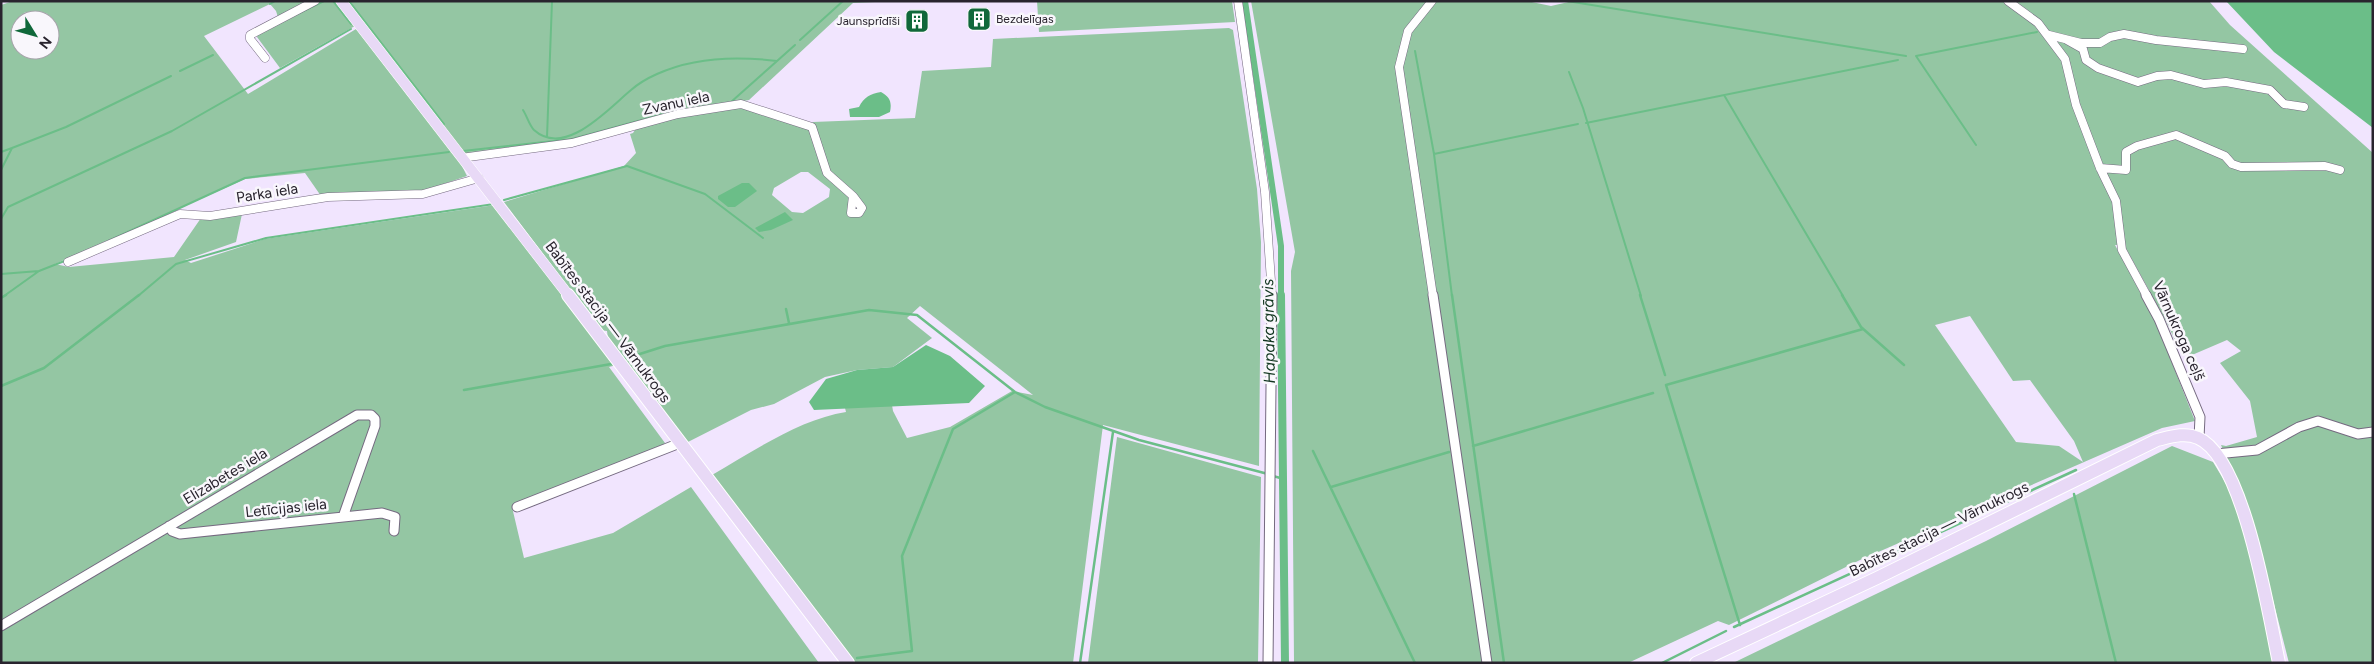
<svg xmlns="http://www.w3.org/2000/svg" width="2374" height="664" font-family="Figtree,sans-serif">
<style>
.green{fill:#94c6a3;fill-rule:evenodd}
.water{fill:#6bbe88}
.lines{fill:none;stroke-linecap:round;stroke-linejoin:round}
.stream-far1{stroke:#6bbe88;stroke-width:2}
.stream{stroke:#6bbe88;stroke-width:2.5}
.canal-far1{stroke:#6bbe88;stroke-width:6}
.canal{stroke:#6bbe88;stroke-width:8}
.minor-far1-casing{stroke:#756a80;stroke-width:9}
.minor-casing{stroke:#756a80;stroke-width:11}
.major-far1-casing{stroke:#fff;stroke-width:11}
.major-casing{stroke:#fff;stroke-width:14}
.minor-far1{stroke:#fff;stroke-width:8}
.minor{stroke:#fff;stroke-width:9}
.major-far1{stroke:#e8d9f6;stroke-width:10}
.major{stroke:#e8d9f6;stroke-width:12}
.labels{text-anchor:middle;stroke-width:5;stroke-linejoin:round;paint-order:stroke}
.far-poi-label{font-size:12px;fill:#29242e;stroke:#f9f7fc;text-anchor:start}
.street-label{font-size:15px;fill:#29242e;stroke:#f9f7fc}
.water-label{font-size:16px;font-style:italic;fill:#11351f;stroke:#f9f7fc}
</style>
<rect width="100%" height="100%" fill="#f1e5fe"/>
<path class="green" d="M 13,1 L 897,1 L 853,3 L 749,100 L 666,115 L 572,141 L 458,158 L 467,176 L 426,190 L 321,196 L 305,173 L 245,179 L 55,264 L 69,267 L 174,257 L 201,218 L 242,214 L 236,242 L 185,260 L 191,263 L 265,239 L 495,205 L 602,349 L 609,346 L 607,331 L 600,330 L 504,202 L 624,166 L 636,153 L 630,134 L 633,133 L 637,127 L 680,116 L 741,108 L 809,129 L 813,122 L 915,118 L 922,71 L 991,67 L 993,39 L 1229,28 L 1233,30 L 1257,189 L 1261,242 L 1259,466 L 1103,425 L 1073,663 L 853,663 L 712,475 C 752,452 800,419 846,412 L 845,408 L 892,405 L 893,411 L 907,438 L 950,427 L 1012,391 L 1033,395 L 920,306 L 907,318 L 932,338 L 893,367 L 857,370 L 825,377 L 774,404 L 751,410 L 684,444 L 624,363 L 609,367 L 665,443 L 655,450 L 512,507 L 524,558 L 613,533 L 691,487 L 819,663 L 1,663 L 1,5 ZM 270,4 L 276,11 L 278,17 L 258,34 L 257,37 L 280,68 L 362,22 L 366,23 L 248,94 L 204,36 ZM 20,20 L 50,20 L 50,50 L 20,50 ZM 801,172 L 808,172 L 830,189 L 829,197 L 803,213 L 792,212 L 772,195 L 774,188 Z
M 1037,1 L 1232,1 L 1235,22 L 1039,32 Z
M 1251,1 L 1527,1 L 1551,6 L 1573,1 L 2209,1 L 2230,25 L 2373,153 L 2373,663 L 2289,663 L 2258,541 L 2240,488 L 2221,445 L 2226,446 L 2257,437 L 2250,401 L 2220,363 L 2241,351 L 2227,340 L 2192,355 L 2179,349 L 2166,321 L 2124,245 L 2115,245 L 2155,320 L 2195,421 L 2162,428 L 1860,560 L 1729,625 L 1718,621 L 1628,663 L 1294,663 L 1291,271 L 1295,252 ZM 1970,316 L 2013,381 L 2030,380 L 2074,441 L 2083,462 L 2059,446 L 2016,442 L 1935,325 Z
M 1117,437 L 1261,477 L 1258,663 L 1088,663 Z
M 2172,446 L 2213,462 L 2228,487 L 2246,534 L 2274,663 L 1733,663 L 1986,541 Z"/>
<path class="water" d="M 2226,1 L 2373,1 L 2373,128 L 2274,52 Z
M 881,92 C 890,97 892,102 890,112 L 879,117 L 850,117 L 849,109 L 859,107 C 864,97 870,94 881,92 Z
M 742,183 L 749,183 L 757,191 L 735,207 L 728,207 L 718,199 L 718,196 Z
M 785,212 L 793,220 L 771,230 L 759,232 L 755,228 Z
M 926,345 L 950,356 L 985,386 L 969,403 L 814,410 L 809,402 L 826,379 L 857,370 L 893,367 Z"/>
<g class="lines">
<path class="stream-far1" d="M 333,1 L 351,24
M 349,1 L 444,124
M 1567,1 L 1906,56
M 270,4 L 275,1
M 295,15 L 324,1
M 800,40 L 843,1
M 1415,51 L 1434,154 L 1452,296
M 180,71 L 213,55
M 1569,72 L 1583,108 L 1641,296
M 1724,95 L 1843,296
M 731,102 L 795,45
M 523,110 C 527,116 529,125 534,130 C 565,158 608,109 631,90 C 639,83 648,78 657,74 C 694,57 737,56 777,61
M 1586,123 L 1898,60
M 547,137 L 552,1
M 1976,145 L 1916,56 L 2037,32
M 463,151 L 572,139 L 678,110
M 1,152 L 12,148
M 1434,154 L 1578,124
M 1,170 L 12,148 L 66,127 L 171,76
M 504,200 L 627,166 L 705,194 L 763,238
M 1,219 L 8,207 L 172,131 L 351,29
M 108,241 L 245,178 L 449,152
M 1,274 L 39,271
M 4,296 L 39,271 L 67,260
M 138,296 L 176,264 L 266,238 L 494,204"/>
<path class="stream" d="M 1452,295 L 1504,663
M 1640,295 L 1665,375
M 1842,295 L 1861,327 L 1904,365
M 1,298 L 6,295
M 786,309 L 789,323
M 624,359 L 665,346 L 869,310 L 917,315 L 1015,392 L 1045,407 L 1139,440 L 1268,474
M 1,386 L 44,368 L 139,295
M 464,390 L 611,364
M 1473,446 L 1653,393
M 1313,451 L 1415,663
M 1273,476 L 1284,479
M 1331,487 L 1449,452
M 2074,494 L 2116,663
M 1740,625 L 1666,385 L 1863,329
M 1734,627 L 2076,470
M 857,658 L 912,651 L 902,556 L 953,429 L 1015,392
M 1080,663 L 1113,432
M 1662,663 L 1726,631"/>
<path class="canal-far1" d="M 1245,1 L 1281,246 L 1281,296"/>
<path class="canal" d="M 1281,295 L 1285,663"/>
<g class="minor-far1-casing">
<path id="minor-far1" d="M 1238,1 L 1265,192 L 1272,296
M 1432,1 L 1408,31 L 1399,67 L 1433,296
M 2008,1 L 2038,23 L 2065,59 L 2076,105 L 2100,168 L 2116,201 L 2122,250 L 2147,296
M 2049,35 L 2081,43 L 2100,43 L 2110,37 L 2124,34 L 2156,40 L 2243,49
M 2067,40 L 2083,49 L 2086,60 L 2098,68 L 2138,82 L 2157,76 L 2171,75 L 2204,84 L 2226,82 L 2270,90 L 2284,104 L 2304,107
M 265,58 L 250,39 L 250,35 L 315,1
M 461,158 L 572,143 L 678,114 L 741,104 L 812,127 L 827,173 L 853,196
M 2100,168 L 2126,170 L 2126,152 L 2137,146 L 2176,135 L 2225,156 L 2232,164 L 2241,167 L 2325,166 L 2340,170
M 853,196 L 862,208 L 859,213 L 851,213 Z
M 68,262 L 180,214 L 210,216 L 328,197 L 423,194 L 479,178"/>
</g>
<g class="minor-casing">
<path id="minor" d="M 1433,295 L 1487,663
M 2146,295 L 2159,319 L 2200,417 L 2199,438
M 2216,454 L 2257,450 L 2299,427 L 2318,421 L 2358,434 L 2373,432
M 517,507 L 680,443
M 169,526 L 172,531 L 180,534 L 382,513 L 395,517 L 394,531
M 1,626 L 357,415 L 371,415 L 375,419 L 375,426 L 343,517
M 1268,663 L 1272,295"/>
</g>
<g class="major-far1-casing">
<path id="major-far1" d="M 341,1 L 569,296"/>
</g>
<g class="major-casing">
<path id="major" d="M 568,295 L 848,663
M 1696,663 L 1877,578 L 2157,440 C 2170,437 2185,432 2198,438 C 2244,457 2269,616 2279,663"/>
</g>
<use href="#minor-far1" class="minor-far1"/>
<use href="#minor" class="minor"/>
<use href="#major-far1" class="major-far1"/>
<use href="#major" class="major"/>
</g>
<defs>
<g id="building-square" transform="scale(1.25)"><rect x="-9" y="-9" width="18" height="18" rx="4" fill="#10683a" stroke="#f9f7fc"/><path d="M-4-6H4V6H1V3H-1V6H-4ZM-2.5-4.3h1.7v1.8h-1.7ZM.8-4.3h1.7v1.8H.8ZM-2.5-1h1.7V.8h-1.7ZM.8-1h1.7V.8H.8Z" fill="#fff"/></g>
</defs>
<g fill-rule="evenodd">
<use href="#building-square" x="979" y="19"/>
<use href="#building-square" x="917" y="21"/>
</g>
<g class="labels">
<g class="far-poi-label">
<text x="996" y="23">Bezdelīgas</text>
<text x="900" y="25" text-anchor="end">Jaunsprīdīši</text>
</g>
<g class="street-label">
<text transform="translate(676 103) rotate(-12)" y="5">Zvanu iela</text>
<text transform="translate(267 193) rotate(-9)" y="5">Parka iela</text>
<text transform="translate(608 322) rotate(53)" y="5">Babītes stacija — Vārnukrogs</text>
<text transform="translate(2179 331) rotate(66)" y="5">Vārnukroga ceļš</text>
<text transform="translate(225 476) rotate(-31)" y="5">Elizabetes iela</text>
<text transform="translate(286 508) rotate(-6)" y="5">Letīcijas iela</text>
<text transform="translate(1939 529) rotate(-26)" y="5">Babītes stacija — Vārnukrogs</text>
</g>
<g class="water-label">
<text transform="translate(1268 331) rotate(-91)" y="6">Hapaka grāvis</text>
</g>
</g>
<rect width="2374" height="664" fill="none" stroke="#29242e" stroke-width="5"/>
<g transform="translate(35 35) rotate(127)"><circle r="24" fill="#f9f7fc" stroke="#a6a3aa"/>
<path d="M0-4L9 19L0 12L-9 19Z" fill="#10683a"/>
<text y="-8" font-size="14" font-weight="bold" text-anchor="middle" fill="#29242e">N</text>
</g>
</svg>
